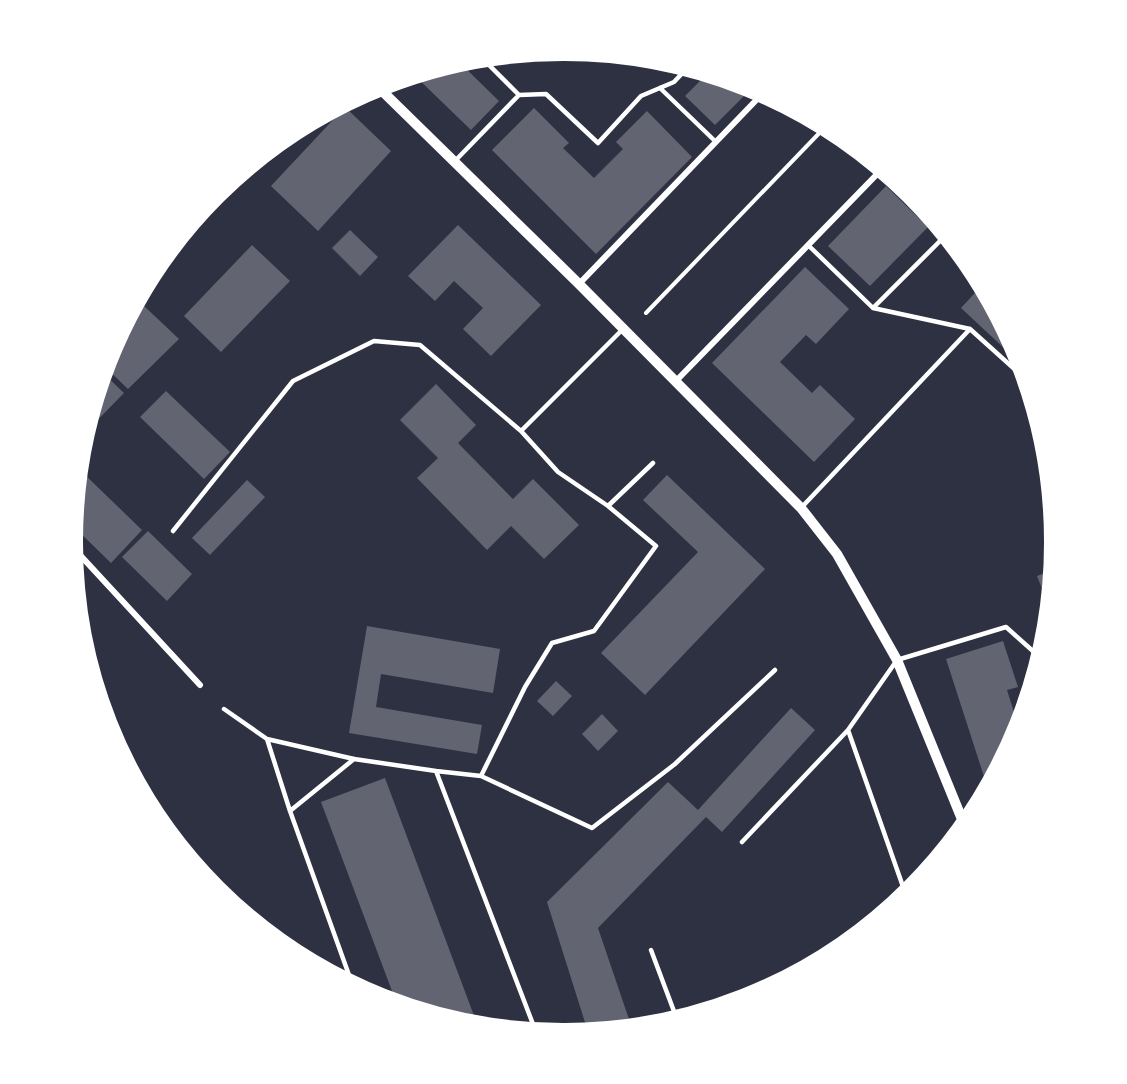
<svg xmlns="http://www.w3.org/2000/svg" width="1127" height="1084" font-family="Roboto,sans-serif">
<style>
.building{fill:#626471}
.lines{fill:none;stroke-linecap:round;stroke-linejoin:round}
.path{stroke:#fff;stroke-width:4}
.service{stroke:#fff;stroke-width:4.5}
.minor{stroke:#fff;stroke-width:6}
.tertiary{stroke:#fff;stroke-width:10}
.rim{fill:none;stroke:#fff;stroke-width:8}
</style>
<rect width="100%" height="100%" fill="#2d3142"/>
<path class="building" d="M 456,59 L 499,101 L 471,130 L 412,73 Z
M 710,71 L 755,85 L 715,125 L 685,96 Z
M 345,107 L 391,151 L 318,231 L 271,186 Z
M 534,108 L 569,143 L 563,148 L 594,178 L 623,149 L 616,142 L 647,111 L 692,157 L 596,254 L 492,150 Z
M 886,186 L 928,227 L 870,286 L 828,246 Z
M 458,225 L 541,305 L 491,356 L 463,329 L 483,308 L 454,281 L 435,301 L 408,276 Z
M 350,230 L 378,257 L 360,276 L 332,248 Z
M 252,245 L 290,281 L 221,352 L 184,316 Z
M 805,267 L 849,309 L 816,344 L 806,335 L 780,362 L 812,393 L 820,385 L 855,419 L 814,462 L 712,363 Z
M 984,283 L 1014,339 L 1005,349 L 961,308 Z
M 142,304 L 179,339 L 128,389 L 102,364 L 106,352 L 119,327 Z
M 100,370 L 124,393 L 79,439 Z
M 436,384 L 476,425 L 458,443 L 513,499 L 533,479 L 579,525 L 544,559 L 511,526 L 487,550 L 417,478 L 438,458 L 400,420 Z
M 166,391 L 230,452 L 204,479 L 140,417 Z
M 79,469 L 142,530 L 111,563 L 70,523 L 75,474 Z
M 667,475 L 765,569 L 645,695 L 601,653 L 698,552 L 643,500 Z
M 247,480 L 265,497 L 210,555 L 192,538 Z
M 148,531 L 192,574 L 167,601 L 122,557 Z
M 1056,569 L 1052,614 L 1037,576 Z
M 367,626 L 500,649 L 493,693 L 381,674 L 376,707 L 482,725 L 477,754 L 349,733 Z
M 1003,641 L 1018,687 L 1007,690 L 1020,731 L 1022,730 L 989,792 L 946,659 Z
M 556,681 L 572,696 L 553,716 L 537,701 Z
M 791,708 L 815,730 L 722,832 L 706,817 L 598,928 L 633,1031 L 589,1035 L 547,902 L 668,782 L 698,810 Z
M 602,714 L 618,731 L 598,751 L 582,734 Z
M 385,778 L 479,1029 L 466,1028 L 398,1007 L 321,802 Z"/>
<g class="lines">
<path class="path" d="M 646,313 L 828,124"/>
<path class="service" d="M 479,55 L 519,95 L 546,94 L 598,143 L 641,96 L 674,82 L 690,65
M 660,88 L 716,142
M 454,162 L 519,95
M 808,245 L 873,308
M 970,329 L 1031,384
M 608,506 L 653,463
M 801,508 L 970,329 L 873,308 L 948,233
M 173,531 L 293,381 L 374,341 L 420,345 L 521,431 L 623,329
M 224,709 L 267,739
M 848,730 L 907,898
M 354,759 L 290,811 L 267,739 L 354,759 L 436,771 L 536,1032
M 436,771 L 481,776 L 525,687 L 552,643 L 594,631 L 656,546 L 608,506 L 558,472 L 521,431
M 481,776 L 592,828 L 675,764 L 775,670
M 290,811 L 354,989
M 742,842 L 848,730 L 897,660 L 1006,627 L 1043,660
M 651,950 L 678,1022"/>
<path class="minor" d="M 579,284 L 765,91
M 676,381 L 884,167
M 68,542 L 200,685"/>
<path class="tertiary" d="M 375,84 L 579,284 L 801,508 L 837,554 L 897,660 L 966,829"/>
</g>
<path d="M0 0H1127V1084H0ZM563 57H564A484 484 0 0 1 1048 541V543A484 484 0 0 1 564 1027H563A484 484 0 0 1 79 543V541A484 484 0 0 1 563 57Z" fill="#fff" fill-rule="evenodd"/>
<path class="rim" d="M563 57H564A484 484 0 0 1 1048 541V543A484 484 0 0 1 564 1027H563A484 484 0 0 1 79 543V541A484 484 0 0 1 563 57Z"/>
</svg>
